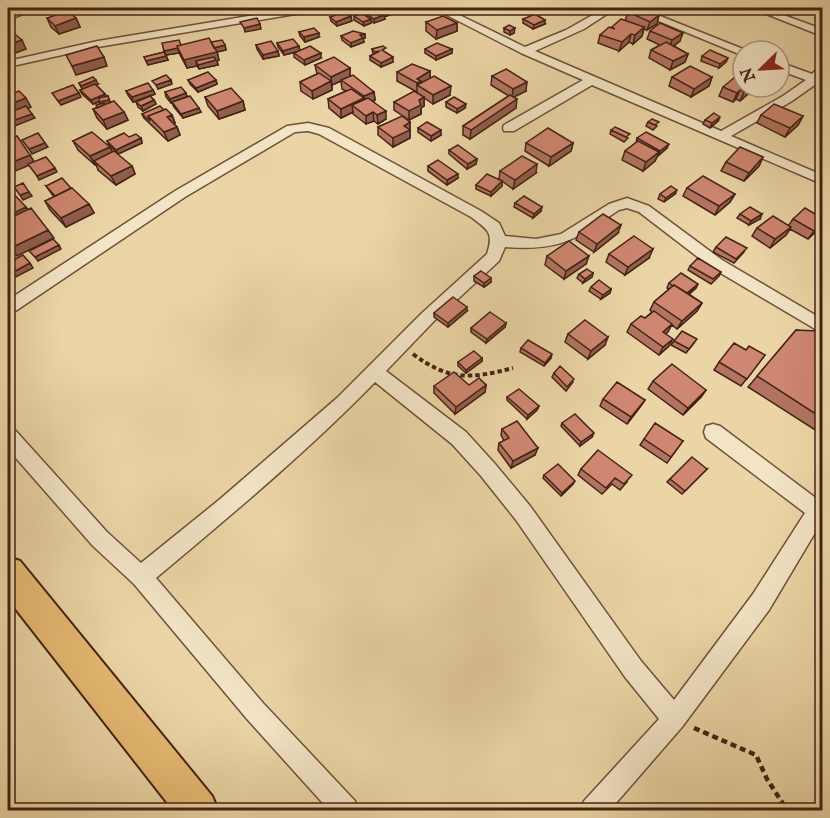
<svg xmlns="http://www.w3.org/2000/svg" width="830" height="818" font-family="'IM FELL English',serif">
<style>
.lines{fill:none;stroke-linecap:round;stroke-linejoin:round}
.minor-casing{stroke:#6e5039;stroke-width:3}
.primary-casing{stroke:#442315;stroke-width:4}
.path-far1{stroke:#442315;stroke-width:4;stroke-dasharray:4.5 3;stroke-linecap:butt}
.path{stroke:#442315;stroke-width:4.5;stroke-dasharray:6 4;stroke-linecap:butt}
.minor{fill:#f2e4c5;fill-rule:evenodd}
.primary{fill:#e6ba73;fill-rule:evenodd}
.wall{fill:#b27461;stroke:#442315;stroke-width:1.5}
.shaded-wall{fill:#915e4f;stroke:#442315;stroke-width:1.5}
.building{fill:#cf8771;stroke:#442315;stroke-width:1.5}
</style>
<rect width="100%" height="100%" fill="#ebd5a6"/>
<filter id="stains"><feTurbulence type="fractalNoise" baseFrequency=".00333" numOctaves="4"/><feColorMatrix values="0 0 0 0 .2 0 0 0 0 .09 0 0 0 0 .02 0 0 0 .5 -.17"/></filter>
<radialGradient id="worn" r=".72"><stop offset=".6" stop-color="#630" stop-opacity="0"/><stop offset="1" stop-color="#630" stop-opacity=".3"/></radialGradient>
<g class="lines">
<g class="minor-casing">
<path id="minor" d="M 24,8 L 37,8 L 8,20 L 8,13 Z
M 297,8 L 318,8 L 313,11 L 98,47 L 8,67 L 8,61 L 98,41 Z
M 433,8 L 445,8 L 525,47 L 566,30 L 605,8 L 616,8 L 584,29 L 535,51 L 721,131 L 783,96 L 806,80 L 779,70 L 779,62 L 812,74 L 818,68 L 822,67 L 822,85 L 816,84 L 792,101 L 731,136 L 822,175 L 822,184 L 592,85 L 514,131 L 504,131 L 503,128 L 504,125 L 583,80 L 521,53 Z
M 627,8 L 640,8 L 748,51 L 743,51 L 743,55 L 739,54 Z
M 751,8 L 764,8 L 822,29 L 822,36 Z
M 308,123 L 329,128 L 481,211 L 499,223 L 505,236 L 536,239 L 561,234 L 609,204 L 627,198 L 649,206 L 722,260 L 822,319 L 822,333 L 712,268 L 639,212 L 627,208 L 619,210 C 573,240 562,251 505,247 L 499,261 L 434,321 L 386,371 L 466,432 L 495,464 L 530,506 L 641,661 L 674,700 L 753,594 L 805,513 L 706,438 L 704,432 L 706,426 L 713,424 L 720,426 L 817,499 L 822,497 L 822,521 L 769,610 L 682,727 L 610,810 L 580,810 L 584,801 L 659,719 L 625,677 L 516,520 L 481,476 L 452,444 L 375,382 C 307,452 231,515 156,578 L 263,703 L 355,801 L 358,810 L 329,810 L 247,719 L 134,584 L 93,546 L 8,449 L 8,428 L 15,430 L 107,532 L 141,563 L 219,500 L 337,398 L 422,313 L 487,254 C 494,232 488,230 471,217 L 319,134 L 308,131 L 295,132 L 185,197 L 14,312 L 8,314 L 8,300 L 175,191 L 287,126 Z"/>
</g>
<g class="primary-casing">
<path id="primary" d="M 8,557 L 20,561 L 212,796 L 218,810 L 173,810 L 8,599 Z"/>
</g>
<path class="path-far1" d="M 413,354 C 449,381 471,379 513,368"/>
<path class="path" d="M 694,728 L 756,755 L 767,779 L 787,810"/>
<use href="#minor" class="minor"/>
<use href="#primary" class="primary"/>
</g>
<path class="wall" d="M 376,8 L 388,8 L 392,10 L 392,14 L 384,17 L 385,19 L 374,23 L 371,21 L 371,23 L 364,26 L 354,20 L 354,16 L 368,17 L 368,15 L 378,11 L 376,10 Z
M 527,8 L 540,8 L 534,13 L 527,10 Z
M 548,8 L 578,8 L 573,11 L 569,10 L 564,13 Z
M 628,12 L 659,15 L 657,24 L 647,30 L 644,29 L 642,36 L 633,44 L 629,42 L 619,51 L 598,43 L 600,35 L 612,28 L 612,27 L 625,21 Z
M 330,17 L 352,21 L 337,26 L 331,21 Z
M 47,18 L 76,18 L 80,27 L 59,34 L 51,27 Z
M 523,19 L 545,24 L 533,29 L 523,23 Z
M 426,22 L 457,23 L 457,31 L 436,39 L 426,31 Z
M 504,28 L 514,33 L 510,35 L 504,32 Z
M 650,31 L 680,41 L 674,46 L 688,54 L 685,62 L 670,70 L 649,58 L 651,50 L 660,45 L 647,39 Z
M 299,32 L 319,37 L 305,42 L 300,36 Z
M 365,34 L 365,38 L 363,39 L 364,42 L 351,47 L 342,40 L 341,36 Z
M 211,42 L 225,45 L 226,50 L 217,52 L 219,60 L 217,61 L 218,65 L 199,69 L 197,66 L 187,68 L 179,53 L 166,55 L 168,60 L 148,65 L 144,57 L 164,52 L 181,45 Z
M 277,43 L 300,50 L 321,58 L 305,65 L 294,57 L 294,53 L 296,52 L 284,55 L 278,47 Z
M 256,45 L 278,51 L 279,56 L 263,59 L 257,49 Z
M 372,49 L 386,53 L 393,62 L 381,67 L 370,60 L 370,56 L 373,54 Z
M 425,49 L 452,49 L 452,53 L 436,60 L 425,53 Z
M 702,56 L 726,62 L 719,68 L 701,61 Z
M 315,65 L 350,68 L 350,76 L 374,92 L 375,100 L 373,101 L 386,119 L 378,124 L 374,121 L 366,124 L 353,114 L 353,112 L 341,118 L 329,108 L 328,99 L 346,91 L 342,89 L 341,81 L 332,85 L 332,90 L 313,99 L 301,91 L 300,82 L 317,74 Z
M 430,71 L 430,78 L 450,95 L 433,104 L 424,98 L 424,106 L 421,108 L 421,114 L 409,120 L 394,110 L 394,102 L 417,92 L 397,81 L 397,72 Z
M 492,76 L 526,91 L 514,97 L 516,108 L 470,139 L 463,135 L 463,126 L 509,96 L 491,85 Z
M 672,77 L 712,77 L 709,86 L 691,97 L 669,86 Z
M 188,80 L 216,80 L 217,84 L 198,92 L 190,84 Z
M 79,83 L 98,84 L 96,85 L 105,94 L 110,102 L 124,112 L 128,120 L 107,129 L 97,118 L 93,109 L 97,108 L 100,104 L 99,102 L 93,104 L 82,94 L 80,90 L 82,89 Z
M 723,87 L 752,87 L 749,93 L 740,101 L 736,99 L 733,102 L 719,96 Z
M 153,90 L 155,94 L 150,96 L 154,100 L 156,104 L 143,111 L 138,107 L 136,102 L 148,97 L 133,102 L 128,95 L 126,91 Z
M 165,92 L 186,93 L 187,97 L 201,112 L 183,118 L 174,107 L 172,103 L 171,103 L 166,97 Z
M 205,97 L 243,101 L 245,110 L 219,119 L 208,106 Z
M 446,102 L 465,108 L 457,113 L 446,107 Z
M 164,110 L 172,115 L 175,123 L 174,124 L 177,127 L 180,135 L 168,141 L 144,118 L 142,114 Z
M 761,115 L 803,116 L 798,125 L 785,137 L 757,123 Z
M 705,120 L 718,121 L 710,128 L 703,124 Z
M 410,122 L 410,138 L 393,147 L 378,135 L 378,127 Z
M 648,122 L 657,126 L 653,130 L 646,126 Z
M 418,128 L 441,135 L 431,141 L 418,132 Z
M 611,130 L 628,138 L 624,142 L 610,134 Z
M 129,137 L 141,138 L 142,143 L 118,154 L 109,145 L 107,141 Z
M 637,138 L 667,148 L 659,155 L 658,155 L 655,161 L 643,171 L 622,160 L 625,151 L 636,143 Z
M 73,141 L 112,152 L 132,166 L 135,174 L 116,185 L 98,170 L 96,164 L 95,165 L 78,150 Z
M 526,143 L 573,143 L 571,151 L 549,166 L 525,151 Z
M 449,150 L 477,159 L 476,164 L 467,169 L 449,154 Z
M 763,157 L 759,166 L 744,181 L 721,171 L 726,162 Z
M 428,166 L 458,178 L 447,185 L 428,171 Z
M 500,171 L 536,173 L 513,189 L 499,179 Z
M 502,181 L 502,186 L 491,196 L 476,189 L 476,185 Z
M 46,186 L 89,204 L 94,213 L 66,227 L 50,210 L 45,201 L 54,197 Z
M 687,188 L 735,194 L 730,202 L 715,215 L 683,196 Z
M 822,189 L 822,196 L 819,195 Z
M 660,194 L 675,194 L 664,202 L 658,199 Z
M 515,203 L 541,211 L 533,218 L 514,207 Z
M 740,214 L 760,219 L 749,225 L 737,218 Z
M 822,218 L 822,225 L 808,239 L 790,229 L 786,235 L 770,248 L 752,236 L 757,228 L 789,225 L 793,219 Z
M 579,232 L 618,233 L 594,252 L 576,240 Z
M 716,247 L 744,252 L 734,263 L 713,252 Z
M 609,254 L 649,258 L 625,275 L 606,262 Z
M 547,256 L 586,264 L 564,279 L 545,265 Z
M 690,266 L 721,272 L 719,276 L 711,284 L 688,270 Z
M 593,273 L 592,277 L 583,283 L 577,278 L 579,274 Z
M 474,276 L 491,282 L 484,287 L 474,281 Z
M 669,283 L 696,288 L 689,294 L 702,303 L 697,311 L 677,329 L 672,325 L 666,333 L 669,346 L 659,355 L 627,332 L 631,324 L 645,318 L 652,312 L 650,310 L 654,302 L 669,289 L 667,288 Z
M 591,287 L 611,289 L 610,293 L 601,299 L 589,291 Z
M 467,311 L 448,327 L 434,317 L 434,313 Z
M 506,323 L 505,327 L 486,343 L 471,332 L 471,328 Z
M 796,330 L 822,334 L 822,431 L 820,433 L 748,387 Z
M 568,334 L 605,345 L 588,359 L 565,342 Z
M 674,341 L 694,343 L 686,353 L 671,345 Z
M 521,348 L 551,358 L 544,366 L 520,352 Z
M 746,350 L 765,355 L 741,386 L 714,370 L 719,362 Z
M 482,358 L 482,361 L 466,373 L 458,366 L 458,362 Z
M 554,373 L 573,382 L 566,391 L 552,377 Z
M 653,381 L 706,390 L 701,397 L 683,415 L 648,389 Z
M 469,385 L 486,385 L 485,392 L 455,414 L 434,393 L 434,386 Z
M 507,397 L 539,406 L 537,410 L 527,419 L 507,400 Z
M 603,399 L 645,400 L 640,407 L 627,424 L 600,406 Z
M 562,423 L 592,437 L 580,446 L 561,426 Z
M 502,429 L 535,455 L 511,468 L 498,450 L 499,443 L 504,441 L 501,435 Z
M 644,439 L 683,441 L 667,463 L 640,445 Z
M 581,469 L 627,482 L 620,490 L 612,484 L 602,494 L 578,475 Z
M 707,469 L 682,494 L 667,482 L 670,479 Z
M 544,475 L 573,484 L 561,496 L 543,478 Z"/>
<path class="shaded-wall" d="M 122,8 L 132,8 L 123,10 Z
M 536,8 L 540,8 L 534,13 L 535,9 Z
M 565,8 L 570,8 L 569,10 L 564,13 Z
M 392,10 L 392,14 L 384,17 L 385,19 L 374,23 L 374,19 L 384,15 L 384,13 Z
M 659,15 L 657,24 L 647,30 L 650,22 Z
M 351,16 L 352,21 L 337,26 L 336,22 Z
M 76,18 L 80,27 L 59,34 L 55,26 Z
M 371,19 L 371,23 L 364,26 L 363,22 Z
M 545,20 L 545,24 L 533,29 L 534,25 Z
M 457,23 L 457,31 L 436,39 L 437,30 Z
M 260,24 L 261,29 L 245,32 L 244,28 Z
M 644,27 L 642,36 L 633,44 L 635,35 Z
M 515,28 L 514,33 L 510,35 L 510,31 Z
M 319,33 L 319,37 L 305,42 L 304,37 Z
M 683,33 L 680,41 L 669,49 L 672,40 Z
M 365,34 L 365,38 L 363,39 L 364,42 L 351,47 L 351,43 L 360,35 Z
M 631,34 L 629,42 L 619,51 L 622,42 Z
M 22,40 L 26,49 L 8,56 L 8,45 Z
M 225,45 L 226,50 L 217,52 L 219,60 L 217,61 L 218,65 L 199,69 L 196,61 L 197,66 L 187,68 L 184,60 L 213,48 Z
M 299,46 L 300,51 L 284,55 L 283,51 Z
M 178,48 L 179,53 L 166,55 L 164,51 Z
M 452,49 L 452,53 L 436,60 L 436,56 Z
M 278,51 L 279,56 L 263,59 L 263,55 Z
M 321,53 L 321,58 L 305,65 L 304,60 Z
M 688,54 L 685,62 L 670,70 L 673,61 Z
M 166,56 L 168,60 L 148,65 L 146,61 Z
M 104,57 L 107,66 L 76,75 L 72,66 Z
M 393,57 L 393,62 L 381,67 L 381,63 Z
M 728,58 L 726,62 L 719,68 L 720,64 Z
M 350,68 L 350,77 L 332,85 L 331,77 Z
M 430,71 L 430,79 L 417,85 L 417,92 L 417,79 Z
M 712,77 L 709,86 L 691,97 L 694,89 Z
M 96,80 L 98,84 L 83,90 L 81,86 Z
M 171,80 L 172,84 L 158,89 L 156,85 Z
M 216,80 L 217,84 L 198,92 L 196,88 Z
M 331,81 L 332,90 L 313,99 L 312,91 Z
M 527,82 L 526,91 L 512,98 L 513,89 Z
M 451,86 L 450,95 L 433,104 L 433,95 Z
M 750,87 L 752,87 L 749,93 L 740,101 L 744,92 Z
M 153,90 L 155,94 L 133,102 L 132,97 Z
M 740,90 L 736,99 L 733,102 L 737,93 Z
M 374,92 L 375,100 L 365,105 L 364,96 Z
M 79,93 L 81,97 L 61,105 L 58,101 Z
M 186,93 L 187,97 L 171,103 L 170,99 Z
M 105,94 L 107,99 L 93,104 L 91,100 Z
M 108,96 L 111,104 L 101,106 L 99,102 Z
M 424,97 L 424,106 L 421,108 L 421,114 L 409,120 L 409,111 L 419,100 Z
M 26,98 L 31,107 L 8,116 L 8,105 Z
M 364,98 L 364,107 L 352,105 L 353,112 L 341,118 L 341,109 Z
M 517,99 L 516,108 L 470,139 L 471,130 Z
M 154,100 L 156,104 L 143,111 L 141,106 Z
M 243,101 L 245,110 L 219,119 L 217,111 Z
M 466,104 L 465,108 L 457,113 L 457,109 Z
M 199,108 L 201,112 L 183,118 L 181,114 Z
M 386,111 L 386,119 L 378,124 L 377,115 Z
M 124,112 L 128,120 L 107,129 L 103,120 Z
M 373,112 L 374,121 L 366,124 L 366,116 Z
M 32,114 L 35,118 L 12,127 L 9,122 Z
M 172,115 L 175,123 L 170,126 L 155,123 Z
M 803,116 L 798,125 L 785,137 L 790,128 Z
M 720,117 L 718,121 L 710,128 L 712,123 Z
M 410,122 L 410,138 L 393,147 L 393,138 L 404,126 Z
M 8,124 L 14,133 L 8,135 Z
M 177,127 L 180,135 L 168,141 L 164,132 Z
M 441,130 L 441,135 L 431,141 L 431,136 Z
M 141,138 L 142,143 L 118,154 L 116,150 Z
M 45,143 L 48,147 L 32,154 L 29,149 Z
M 573,143 L 571,151 L 549,166 L 551,157 Z
M 669,144 L 667,148 L 659,155 L 660,151 Z
M 110,147 L 114,155 L 94,161 L 96,164 L 95,165 L 90,156 Z
M 659,152 L 655,161 L 643,171 L 646,162 Z
M 30,155 L 35,163 L 8,174 L 8,164 Z
M 763,157 L 759,166 L 744,181 L 749,173 Z
M 477,159 L 476,164 L 467,169 L 468,164 Z
M 537,164 L 536,173 L 513,189 L 515,180 Z
M 132,166 L 135,174 L 116,185 L 111,176 Z
M 55,168 L 57,172 L 39,180 L 37,176 Z
M 458,174 L 458,178 L 447,185 L 447,180 Z
M 502,181 L 502,186 L 491,196 L 491,192 Z
M 677,190 L 675,194 L 664,202 L 666,198 Z
M 29,192 L 32,196 L 23,200 L 20,195 Z
M 735,194 L 730,202 L 715,215 L 719,206 Z
M 89,204 L 94,213 L 66,227 L 61,218 Z
M 26,207 L 32,215 L 8,227 L 8,216 Z
M 542,207 L 541,211 L 533,218 L 534,214 Z
M 762,214 L 760,219 L 749,225 L 751,221 Z
M 822,223 L 820,228 L 808,239 L 814,231 Z
M 621,225 L 618,233 L 594,252 L 597,244 Z
M 791,227 L 786,235 L 770,248 L 775,239 Z
M 48,230 L 54,238 L 17,256 L 11,248 Z
M 59,245 L 61,249 L 38,261 L 35,257 Z
M 653,249 L 649,258 L 625,275 L 628,267 Z
M 589,256 L 586,264 L 564,279 L 566,271 Z
M 30,263 L 33,268 L 8,281 L 8,275 Z
M 593,273 L 592,277 L 583,283 L 585,279 Z
M 491,278 L 491,282 L 484,287 L 484,283 Z
M 698,284 L 696,288 L 684,299 L 686,295 Z
M 611,289 L 610,293 L 601,299 L 603,295 Z
M 702,303 L 697,311 L 677,329 L 682,321 Z
M 467,307 L 467,311 L 448,327 L 448,323 Z
M 506,323 L 505,327 L 486,343 L 487,339 Z
M 672,324 L 668,332 L 659,339 L 663,332 Z
M 608,337 L 605,345 L 588,359 L 591,351 Z
M 673,339 L 669,346 L 659,355 L 663,347 Z
M 552,354 L 551,358 L 544,366 L 545,363 Z
M 482,358 L 482,361 L 466,373 L 466,370 Z
M 486,385 L 485,392 L 455,414 L 456,407 Z
M 706,390 L 701,397 L 683,415 L 688,408 Z
M 645,400 L 640,407 L 627,424 L 631,417 Z
M 539,406 L 537,410 L 527,419 L 528,415 Z
M 594,433 L 592,437 L 580,446 L 581,442 Z
M 538,448 L 535,455 L 511,468 L 513,461 Z
M 575,481 L 573,484 L 561,496 L 562,493 Z"/>
<path class="building" d="M 378,8 L 388,8 L 392,10 L 384,13 Z
M 635,8 L 641,8 L 659,15 L 650,22 L 628,12 Z
M 68,11 L 76,18 L 55,26 L 47,18 Z
M 379,11 L 384,15 L 374,19 L 368,15 Z
M 345,12 L 351,16 L 336,22 L 330,17 Z
M 361,13 L 371,19 L 363,22 L 354,16 Z
M 535,14 L 545,20 L 534,25 L 523,19 Z
M 443,16 L 457,23 L 437,30 L 426,22 Z
M 257,18 L 260,24 L 244,28 L 240,22 Z
M 621,19 L 644,27 L 635,35 L 631,34 L 622,42 L 600,35 L 609,27 L 615,29 L 612,27 Z
M 660,23 L 683,33 L 672,40 L 650,31 Z
M 509,25 L 515,28 L 510,31 L 504,28 Z
M 314,28 L 319,33 L 304,37 L 299,32 Z
M 11,31 L 22,40 L 8,45 L 8,32 Z
M 353,31 L 365,34 L 360,35 L 363,38 L 351,43 L 341,36 Z
M 209,38 L 217,52 L 184,60 L 177,46 Z
M 293,39 L 299,46 L 283,51 L 277,43 Z
M 179,40 L 181,45 L 177,46 L 178,48 L 164,51 L 162,43 Z
M 222,40 L 225,45 L 214,48 L 211,42 Z
M 271,41 L 278,51 L 263,55 L 256,45 Z
M 666,42 L 688,54 L 673,61 L 651,50 Z
M 437,43 L 452,49 L 436,56 L 425,49 Z
M 97,46 L 104,57 L 72,66 L 66,55 Z
M 310,46 L 321,53 L 304,60 L 294,53 Z
M 383,46 L 386,48 L 382,50 L 393,57 L 381,63 L 370,56 L 380,51 L 375,52 L 372,49 Z
M 710,50 L 728,58 L 720,64 L 702,56 Z
M 164,52 L 166,56 L 146,61 L 144,57 Z
M 214,57 L 216,60 L 198,65 L 196,61 Z
M 334,57 L 350,68 L 331,77 L 315,65 Z
M 412,64 L 430,71 L 417,79 L 421,81 L 417,83 L 397,72 Z
M 690,66 L 712,77 L 694,89 L 672,77 Z
M 506,69 L 527,82 L 513,89 L 492,76 Z
M 208,72 L 216,80 L 196,88 L 188,80 Z
M 319,73 L 331,81 L 312,91 L 300,82 Z
M 166,75 L 171,80 L 156,85 L 152,81 Z
M 353,75 L 374,92 L 364,96 L 341,80 Z
M 434,76 L 451,86 L 433,95 L 417,85 Z
M 93,77 L 96,80 L 81,86 L 79,83 Z
M 735,77 L 743,80 L 743,87 L 750,87 L 744,92 L 740,90 L 737,93 L 723,87 Z
M 148,83 L 153,90 L 132,97 L 126,91 Z
M 95,84 L 105,94 L 91,100 L 80,90 Z
M 73,85 L 79,93 L 58,101 L 52,93 Z
M 181,87 L 186,93 L 170,99 L 165,92 Z
M 231,88 L 243,101 L 217,111 L 205,97 Z
M 351,89 L 364,98 L 341,109 L 328,99 Z
M 19,91 L 26,98 L 8,105 L 8,95 Z
M 414,91 L 424,97 L 419,100 L 421,105 L 409,111 L 394,102 Z
M 510,95 L 517,99 L 471,130 L 463,126 Z
M 108,96 L 109,100 L 99,102 L 99,98 Z
M 150,96 L 154,100 L 141,106 L 136,102 Z
M 190,96 L 199,108 L 181,114 L 172,102 Z
M 454,97 L 466,104 L 457,109 L 446,102 Z
M 368,98 L 386,111 L 377,115 L 373,112 L 366,116 L 352,105 Z
M 114,101 L 124,112 L 103,120 L 93,109 Z
M 104,103 L 104,105 L 97,108 L 96,105 Z
M 774,104 L 803,116 L 790,128 L 761,115 Z
M 26,106 L 32,114 L 9,122 L 8,120 L 8,113 Z
M 160,106 L 164,110 L 148,116 L 150,121 L 142,114 Z
M 166,109 L 172,115 L 167,117 L 177,127 L 164,132 L 148,116 Z
M 714,113 L 720,117 L 712,123 L 705,120 Z
M 402,116 L 410,122 L 404,126 L 410,130 L 393,138 L 378,127 Z
M 652,119 L 659,122 L 655,125 L 648,122 Z
M 427,122 L 441,130 L 431,136 L 418,128 Z
M 615,127 L 630,134 L 626,137 L 611,130 Z
M 548,128 L 573,143 L 551,157 L 526,143 Z
M 92,132 L 110,147 L 90,156 L 73,141 Z
M 646,132 L 669,144 L 660,151 L 637,138 Z
M 38,133 L 45,143 L 29,149 L 22,140 Z
M 124,133 L 129,137 L 136,134 L 141,138 L 116,150 L 107,141 Z
M 17,136 L 30,155 L 8,164 L 8,139 Z
M 638,141 L 659,152 L 646,162 L 625,151 Z
M 458,145 L 477,159 L 468,164 L 449,150 Z
M 740,147 L 763,157 L 749,173 L 726,162 Z
M 114,151 L 132,166 L 111,176 L 94,161 Z
M 522,156 L 537,164 L 515,180 L 500,171 Z
M 46,157 L 55,168 L 37,176 L 28,164 Z
M 438,160 L 458,174 L 447,180 L 428,166 Z
M 487,174 L 502,181 L 491,192 L 476,185 Z
M 703,176 L 735,194 L 719,206 L 687,188 Z
M 62,178 L 71,188 L 55,196 L 46,186 Z
M 23,183 L 29,192 L 20,195 L 14,187 Z
M 671,186 L 677,190 L 666,198 L 660,194 Z
M 72,188 L 89,204 L 61,218 L 45,201 Z
M 11,191 L 26,207 L 8,216 L 8,192 Z
M 524,196 L 542,207 L 534,214 L 515,203 Z
M 750,207 L 762,214 L 751,221 L 740,214 Z
M 31,208 L 48,230 L 11,248 L 8,244 L 8,219 Z
M 805,208 L 822,218 L 822,223 L 814,231 L 793,219 Z
M 603,214 L 621,225 L 597,244 L 579,232 Z
M 773,216 L 791,227 L 775,239 L 757,228 Z
M 634,236 L 653,249 L 628,267 L 609,254 Z
M 726,237 L 747,248 L 736,259 L 716,247 Z
M 53,239 L 59,245 L 35,257 L 29,251 Z
M 569,241 L 589,256 L 566,271 L 547,256 Z
M 23,255 L 30,263 L 8,275 L 8,263 Z
M 698,258 L 721,272 L 713,279 L 690,266 Z
M 587,269 L 593,273 L 585,279 L 579,274 Z
M 481,271 L 491,278 L 484,283 L 474,276 Z
M 681,273 L 698,284 L 687,293 L 674,285 L 673,286 L 669,283 Z
M 599,280 L 611,289 L 603,295 L 591,287 Z
M 674,285 L 702,303 L 682,321 L 654,302 Z
M 453,297 L 467,307 L 448,323 L 434,313 Z
M 654,311 L 672,324 L 663,332 L 673,339 L 663,347 L 631,324 L 641,316 L 645,318 Z
M 490,312 L 506,323 L 487,339 L 471,328 Z
M 585,320 L 608,337 L 591,351 L 568,334 Z
M 796,330 L 818,331 L 822,334 L 822,418 L 757,376 Z
M 682,331 L 697,339 L 689,349 L 674,341 Z
M 528,340 L 552,354 L 545,363 L 521,348 Z
M 734,343 L 746,350 L 749,346 L 765,355 L 747,379 L 719,362 Z
M 474,351 L 482,358 L 466,370 L 458,362 Z
M 672,364 L 706,390 L 688,408 L 653,381 Z
M 560,366 L 574,379 L 567,387 L 554,373 Z
M 454,372 L 469,385 L 479,378 L 486,385 L 456,407 L 434,386 Z
M 617,382 L 645,400 L 631,417 L 603,399 Z
M 519,389 L 539,406 L 528,415 L 507,397 Z
M 575,414 L 594,433 L 581,442 L 562,423 Z
M 517,421 L 538,448 L 513,461 L 499,443 L 509,438 L 502,429 Z
M 655,423 L 683,441 L 671,457 L 644,439 Z
M 598,450 L 632,475 L 624,484 L 615,478 L 606,488 L 581,469 Z
M 692,457 L 707,469 L 685,491 L 670,479 Z
M 558,464 L 575,481 L 562,493 L 544,475 Z"/>
<rect width="830" height="818" fill="none" stroke="#ebd5a6" stroke-width="30"/>
<rect x="9" y="9" width="812" height="800" fill="none" stroke="#442315" stroke-width="3"/>
<rect x="15" y="15" width="800" height="788" fill="none" stroke="#442315" stroke-width="1.5"/>
<g transform="translate(761 69) rotate(246)"><circle r="28" fill="#f2e4c5" stroke="#ac977f" stroke-width="1.5"/>
<path d="M0-4.5L10 22L0 15L-10 22Z" fill="#8f2418"/>
<text y="-9" font-size="16" font-weight="bold" text-anchor="middle" fill="#442315">N</text>
</g>
<rect width="100%" height="100%" filter="url(#stains)"/>
<rect width="100%" height="100%" fill="url(#worn)"/>
</svg>
